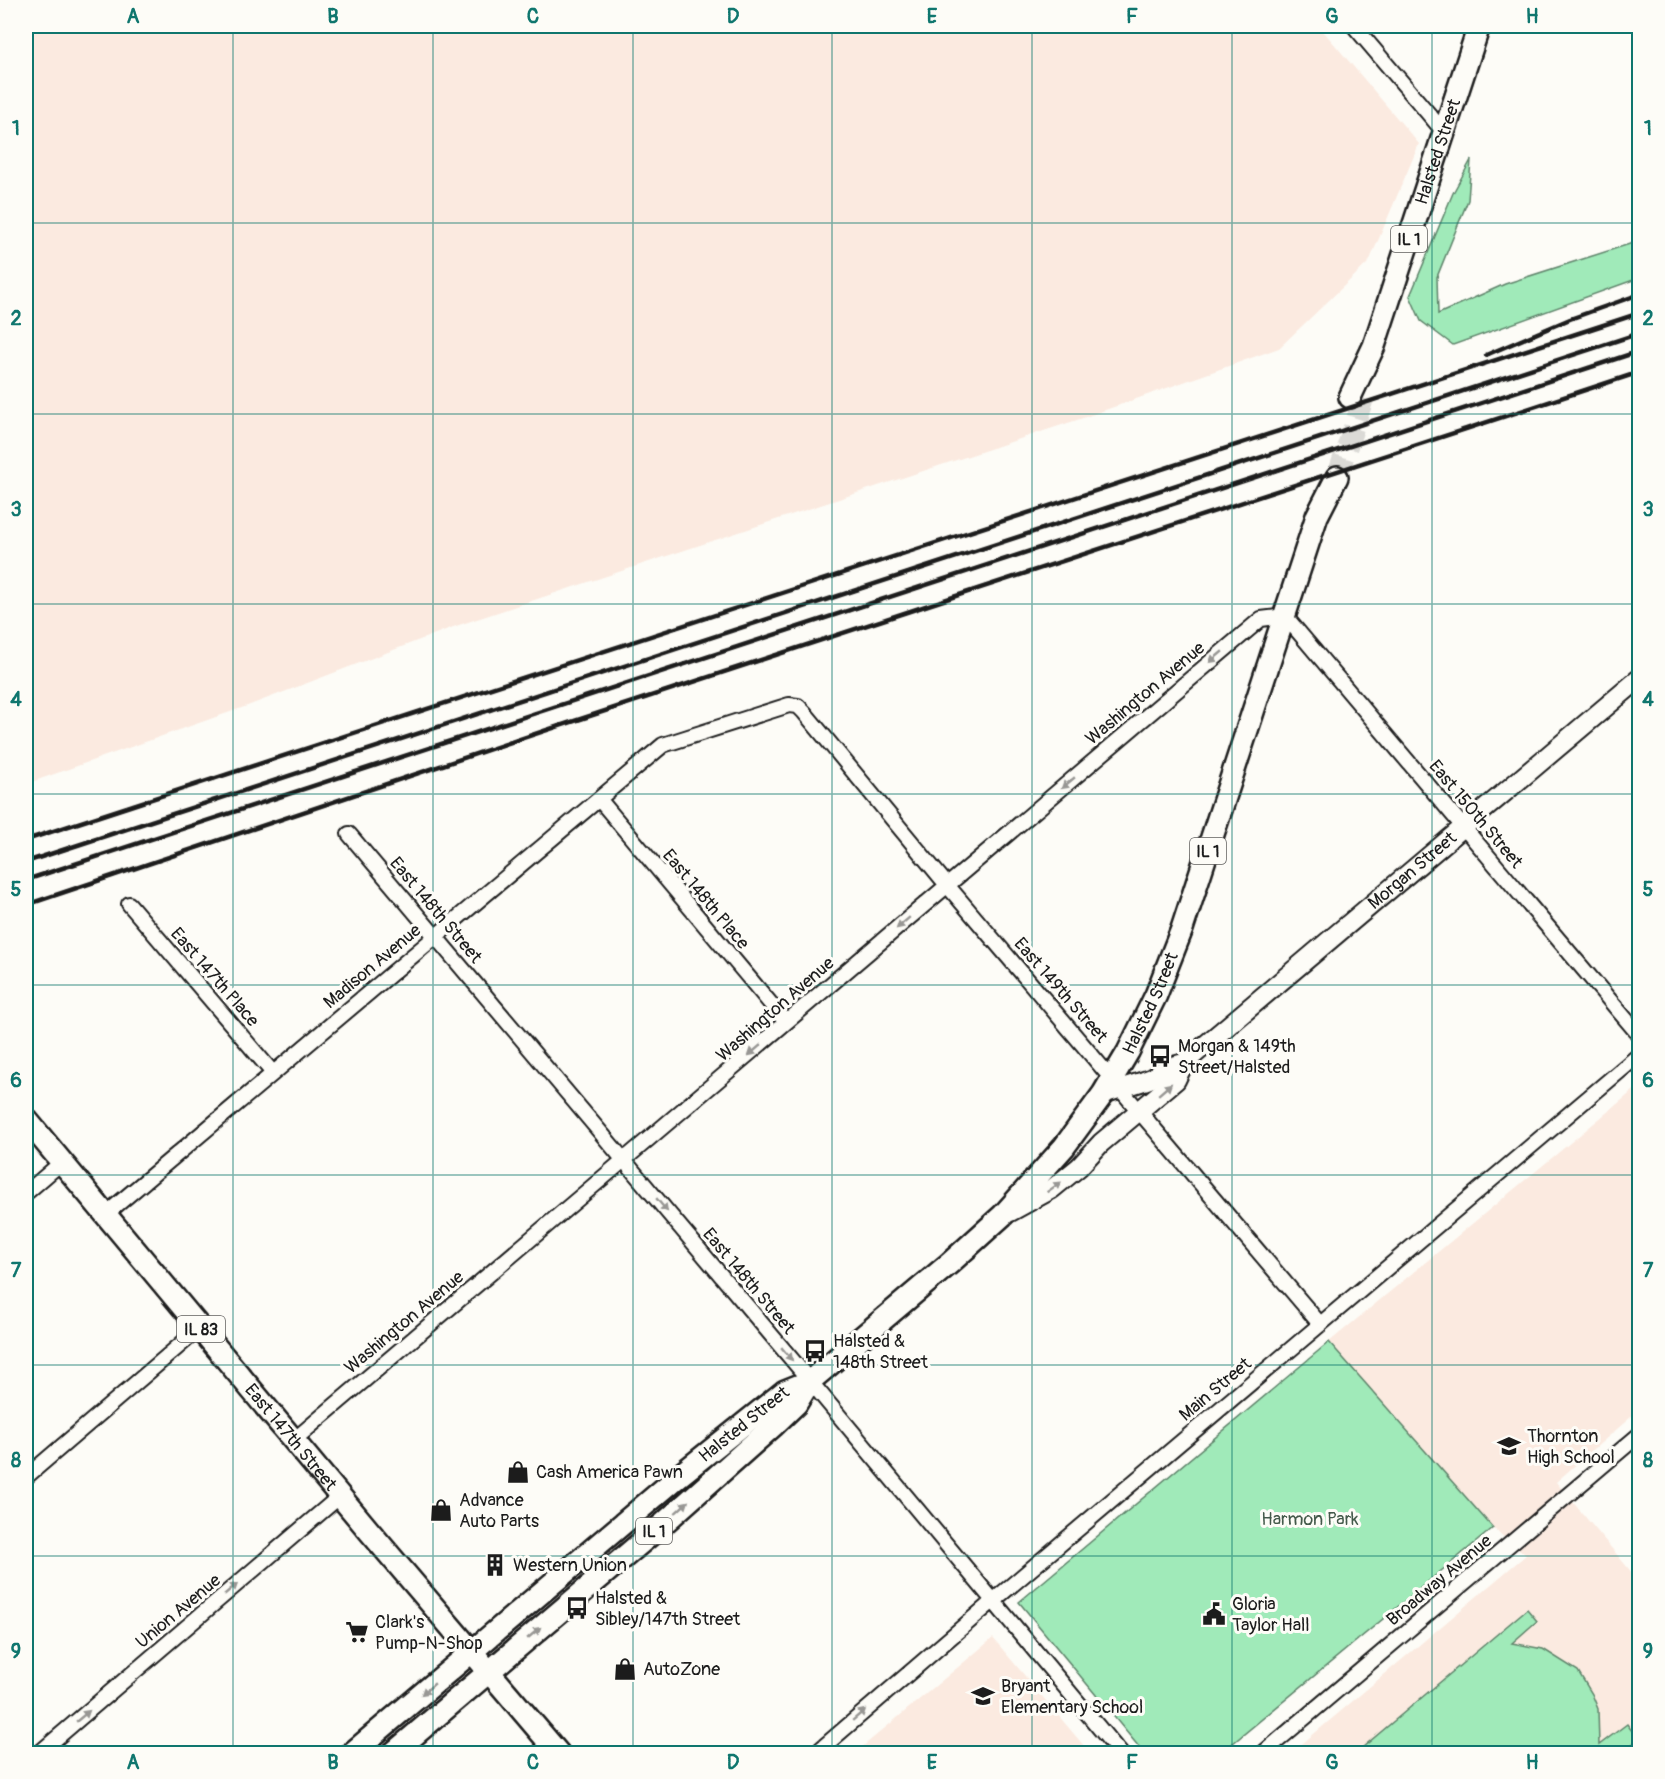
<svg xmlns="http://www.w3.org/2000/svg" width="1665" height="1779" font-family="Pangolin,sans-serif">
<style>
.built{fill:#fbeae0}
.green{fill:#a0eab9;stroke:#5e836a;stroke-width:1.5}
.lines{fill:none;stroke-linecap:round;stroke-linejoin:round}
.primary-tunnel{stroke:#dbdad6;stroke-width:21;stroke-dasharray:21 10;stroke-linecap:butt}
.street-casing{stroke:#1c1c1c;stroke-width:18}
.secondary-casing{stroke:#1c1c1c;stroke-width:22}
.primary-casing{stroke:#1c1c1c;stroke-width:26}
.street{stroke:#fdfcf7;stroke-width:14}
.secondary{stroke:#fdfcf7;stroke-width:18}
.primary{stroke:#fdfcf7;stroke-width:21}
.rail{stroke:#1c1c1c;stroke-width:4.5}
.oneway{fill:#989794}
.grid{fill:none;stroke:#0f766e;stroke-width:1.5;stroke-opacity:0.55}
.labels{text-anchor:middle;stroke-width:6;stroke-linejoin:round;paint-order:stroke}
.shield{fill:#fdfcf7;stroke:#605f5e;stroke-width:1.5}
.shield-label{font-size:16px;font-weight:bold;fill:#1c1c1c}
.street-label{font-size:18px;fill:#1c1c1c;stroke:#fdfcf7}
.poi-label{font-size:18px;fill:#1c1c1c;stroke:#fdfcf7;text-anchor:start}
.park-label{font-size:18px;fill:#445a4b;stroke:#fdfcf7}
.neatline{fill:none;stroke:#0f766e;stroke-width:2}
.grid-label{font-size:20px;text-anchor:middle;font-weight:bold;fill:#0f766e}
</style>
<rect width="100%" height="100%" fill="#fdfcf7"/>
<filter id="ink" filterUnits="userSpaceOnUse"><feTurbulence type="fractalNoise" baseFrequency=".0167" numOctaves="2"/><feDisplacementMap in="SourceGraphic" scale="12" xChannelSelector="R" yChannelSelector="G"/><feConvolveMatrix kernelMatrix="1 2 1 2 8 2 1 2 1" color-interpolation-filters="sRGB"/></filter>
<g filter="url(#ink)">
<path class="built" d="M 26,26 L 1319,26 L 1419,144 L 1369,262 L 1279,348 L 1080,419 L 456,626 L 250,705 L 26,784 Z
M 1639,1086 L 1639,1410 L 1556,1482 L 1639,1581 L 1639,1753 L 1290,1754 L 1526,1555 L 1493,1528 L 1329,1342 Z
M 993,1638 L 1090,1753 L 855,1753 Z"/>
<path class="green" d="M 1471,160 L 1468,200 L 1437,277 L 1438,314 L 1505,284 L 1639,241 L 1639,278 L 1453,345 L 1421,321 L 1410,296 L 1453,193 Z
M 1329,1342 L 1493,1528 L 1221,1753 L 1144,1753 L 1019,1602 Z
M 1527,1609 L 1537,1621 L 1512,1643 L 1543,1649 L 1578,1671 L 1592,1694 L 1598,1709 L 1599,1745 L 1627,1724 L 1638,1739 L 1622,1753 L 1356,1753 Z"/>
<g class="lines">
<path class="primary-tunnel" d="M 1337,477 L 1366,391"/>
<g class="street-casing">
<path id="street" d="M 1354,26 L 1444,132
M 599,799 L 786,1022
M 349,834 L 810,1381 L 1121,1754
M 129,904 L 273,1073
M 26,1193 L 62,1162
M 106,1214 L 663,745 L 789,705 L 798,706 L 804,712 L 947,885 L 1320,1324
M 294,1440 L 1261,619 L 1285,616 L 1640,1036
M 26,1477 L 200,1328
M 38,1754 L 340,1496
M 815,1754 L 993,1601 L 1640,1054
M 1262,1754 L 1640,1434"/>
</g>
<g class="secondary-casing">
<g id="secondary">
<path id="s1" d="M 1103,1094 L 1144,1081 L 1152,1078 L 1166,1068 L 1184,1063 L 1640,678"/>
<path d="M 1010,1212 L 1052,1189 L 1079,1167 L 1101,1143 L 1176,1080 L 1184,1063"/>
</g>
</g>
<g class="primary-casing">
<g id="primary">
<path id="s2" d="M 1350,397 L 1374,346 L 1479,26"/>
<path id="s3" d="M 26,1119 L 370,1532 L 559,1754"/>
<path id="s4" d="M 351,1754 L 679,1476 L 785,1391 L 810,1381 L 950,1263 L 1003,1215 L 1064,1147 L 1103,1094 L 1128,1052 L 1156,995 L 1182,929 L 1317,516 L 1337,477"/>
<path d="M 392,1754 L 663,1524 L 773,1426 L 796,1404 L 810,1381"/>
</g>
</g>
<use href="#street" class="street"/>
<use href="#secondary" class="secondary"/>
<use href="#primary" class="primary"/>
<path class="rail" d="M 1486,355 L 1570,319 L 1640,294
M 26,840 L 1640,313
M 26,862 L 1640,333
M 26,880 L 1640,351
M 26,905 L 544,731 L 1640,372"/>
</g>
<defs><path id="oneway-solid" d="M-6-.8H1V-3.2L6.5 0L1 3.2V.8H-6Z" transform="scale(1.5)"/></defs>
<g class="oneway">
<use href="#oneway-solid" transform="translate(1216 657) rotate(140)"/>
<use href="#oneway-solid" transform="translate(1068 783) rotate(140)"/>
<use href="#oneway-solid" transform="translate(903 923) rotate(139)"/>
<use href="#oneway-solid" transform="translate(755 1050) rotate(139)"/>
<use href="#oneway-solid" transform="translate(1165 1089) rotate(-41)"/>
<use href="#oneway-solid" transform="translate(1054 1187) rotate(-35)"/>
<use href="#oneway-solid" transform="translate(662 1205) rotate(50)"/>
<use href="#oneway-solid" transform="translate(787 1354) rotate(50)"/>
<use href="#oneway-solid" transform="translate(682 1507) rotate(-42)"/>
<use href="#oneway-solid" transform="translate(231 1589) rotate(-40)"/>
<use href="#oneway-solid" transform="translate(534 1633) rotate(-40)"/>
<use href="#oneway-solid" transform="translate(428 1689) rotate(140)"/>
<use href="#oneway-solid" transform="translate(859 1715) rotate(-41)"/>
<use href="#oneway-solid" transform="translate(83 1716) rotate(-40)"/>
</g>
</g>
<path class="grid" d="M 233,26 L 233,1754M 433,26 L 433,1754M 633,26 L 633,1754M 832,26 L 832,1754M 1032,26 L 1032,1754M 1232,26 L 1232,1754M 1432,26 L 1432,1754M 26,223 L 1640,223M 26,414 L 1640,414M 26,604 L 1640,604M 26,794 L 1640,794M 26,985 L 1640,985M 26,1175 L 1640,1175M 26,1365 L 1640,1365M 26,1556 L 1640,1556"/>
<defs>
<g id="bus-bare" transform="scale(1.8)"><path d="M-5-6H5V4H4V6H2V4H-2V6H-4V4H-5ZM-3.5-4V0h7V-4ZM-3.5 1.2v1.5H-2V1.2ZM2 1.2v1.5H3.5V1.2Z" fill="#1c1c1c" stroke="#fdfcf7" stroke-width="2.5" paint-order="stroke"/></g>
<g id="school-bare" transform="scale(1.8)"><path d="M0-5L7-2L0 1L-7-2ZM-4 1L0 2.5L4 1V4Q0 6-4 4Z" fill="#1c1c1c" stroke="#fdfcf7" stroke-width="2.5" paint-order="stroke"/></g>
<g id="shop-bare" transform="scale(1.8)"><path d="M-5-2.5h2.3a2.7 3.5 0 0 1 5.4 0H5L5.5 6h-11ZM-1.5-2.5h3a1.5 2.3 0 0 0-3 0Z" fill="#1c1c1c" stroke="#fdfcf7" stroke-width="2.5" paint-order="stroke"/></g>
<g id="building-bare" transform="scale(1.8)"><path d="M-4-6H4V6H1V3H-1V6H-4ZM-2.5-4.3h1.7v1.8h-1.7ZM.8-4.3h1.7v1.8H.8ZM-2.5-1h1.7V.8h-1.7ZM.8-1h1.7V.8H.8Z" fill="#1c1c1c" stroke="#fdfcf7" stroke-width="2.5" paint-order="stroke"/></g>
<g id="civic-bare" transform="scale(1.8)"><path d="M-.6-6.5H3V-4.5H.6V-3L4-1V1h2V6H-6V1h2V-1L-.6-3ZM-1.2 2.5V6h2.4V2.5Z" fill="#1c1c1c" stroke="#fdfcf7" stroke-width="2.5" paint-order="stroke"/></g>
<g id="supermarket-bare" transform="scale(1.8)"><path d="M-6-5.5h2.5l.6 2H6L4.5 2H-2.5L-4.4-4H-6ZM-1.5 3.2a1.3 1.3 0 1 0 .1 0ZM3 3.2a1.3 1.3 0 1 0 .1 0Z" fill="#1c1c1c" stroke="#fdfcf7" stroke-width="2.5" paint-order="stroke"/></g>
</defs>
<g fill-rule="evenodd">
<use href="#bus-bare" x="1160" y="1056"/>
<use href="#bus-bare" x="815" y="1351"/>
<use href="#school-bare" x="1509" y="1446"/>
<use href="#shop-bare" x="518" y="1472"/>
<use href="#shop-bare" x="441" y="1510"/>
<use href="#building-bare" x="495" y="1565"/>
<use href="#bus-bare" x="577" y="1608"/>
<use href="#civic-bare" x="1214" y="1614"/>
<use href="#supermarket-bare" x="357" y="1632"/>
<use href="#shop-bare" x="625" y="1669"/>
<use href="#school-bare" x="983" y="1696"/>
</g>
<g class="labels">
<g class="shield">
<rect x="1391" y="226" width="36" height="26" rx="4.5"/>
<rect x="1190" y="838" width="36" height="26" rx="4.5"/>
<rect x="177" y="1316" width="48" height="26" rx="4.5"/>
<rect x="636" y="1518" width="36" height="26" rx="4.5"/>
</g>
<g class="shield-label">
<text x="1409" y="245">IL 1</text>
<text x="1208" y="857">IL 1</text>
<text x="201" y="1335">IL 83</text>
<text x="654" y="1537">IL 1</text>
</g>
<g class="street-label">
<text dy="6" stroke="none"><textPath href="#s2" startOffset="261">Halsted Street</textPath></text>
<text transform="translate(1145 693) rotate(-40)" y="6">Washington Avenue</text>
<text transform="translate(1476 814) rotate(50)" y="6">East 150th Street</text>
<text dy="6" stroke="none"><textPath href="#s1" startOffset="386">Morgan Street</textPath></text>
<text transform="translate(706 899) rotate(50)" y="6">East 148th Place</text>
<text transform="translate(436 910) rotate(50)" y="6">East 148th Street</text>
<text transform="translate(372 966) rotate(-40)" y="6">Madison Avenue</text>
<text transform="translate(215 977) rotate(49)" y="6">East 147th Place</text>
<text transform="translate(1061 990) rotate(49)" y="6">East 149th Street</text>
<text dy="6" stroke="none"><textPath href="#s4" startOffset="1107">Halsted Street</textPath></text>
<text transform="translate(775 1009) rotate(-41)" y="6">Washington Avenue</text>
<text transform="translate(749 1281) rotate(50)" y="6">East 148th Street</text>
<text transform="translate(404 1322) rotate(-40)" y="6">Washington Avenue</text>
<text transform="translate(1215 1389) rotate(-40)" y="6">Main Street</text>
<text dy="6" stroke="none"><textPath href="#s4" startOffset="513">Halsted Street</textPath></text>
<text dy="6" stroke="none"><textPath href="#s3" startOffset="414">East 147th Street</textPath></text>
<text transform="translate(1439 1580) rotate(-40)" y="6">Broadway Avenue</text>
<text transform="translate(178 1611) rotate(-40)" y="6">Union Avenue</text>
</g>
<g class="poi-label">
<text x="1178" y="1052">Morgan &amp; 149th<tspan x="1178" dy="21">Street/Halsted</tspan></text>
<text x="833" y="1347">Halsted &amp;<tspan x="833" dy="21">148th Street</tspan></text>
<text x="1527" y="1442">Thornton<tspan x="1527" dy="21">High School</tspan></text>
<text x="536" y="1478">Cash America Pawn</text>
<text x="459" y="1506">Advance<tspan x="459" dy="21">Auto Parts</tspan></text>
<text x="513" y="1571">Western Union</text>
<text x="595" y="1604">Halsted &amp;<tspan x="595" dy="21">Sibley/147th Street</tspan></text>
<text x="1232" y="1610">Gloria<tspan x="1232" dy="21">Taylor Hall</tspan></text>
<text x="375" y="1628">Clark's<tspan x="375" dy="21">Pump-N-Shop</tspan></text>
<text x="643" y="1675">AutoZone</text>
<text x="1001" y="1692">Bryant<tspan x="1001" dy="21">Elementary School</tspan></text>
</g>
<g class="park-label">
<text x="1310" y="1525">Harmon Park</text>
</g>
</g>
<rect width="1665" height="1779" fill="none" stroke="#fdfcf7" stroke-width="66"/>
<rect x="33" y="33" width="1599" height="1713" class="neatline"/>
<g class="grid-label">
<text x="133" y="23">A</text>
<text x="333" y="23">B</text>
<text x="533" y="23">C</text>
<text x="733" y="23">D</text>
<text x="932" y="23">E</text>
<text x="1132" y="23">F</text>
<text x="1332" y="23">G</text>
<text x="1532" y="23">H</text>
<text x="16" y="135">1</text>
<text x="1648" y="135">1</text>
<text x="16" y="325">2</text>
<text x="1648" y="325">2</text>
<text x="16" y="516">3</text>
<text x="1648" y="516">3</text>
<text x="16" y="706">4</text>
<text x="1648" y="706">4</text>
<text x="16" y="896">5</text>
<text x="1648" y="896">5</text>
<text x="16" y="1087">6</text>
<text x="1648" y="1087">6</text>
<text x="16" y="1277">7</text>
<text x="1648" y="1277">7</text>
<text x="16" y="1467">8</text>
<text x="1648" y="1467">8</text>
<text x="16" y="1658">9</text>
<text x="1648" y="1658">9</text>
<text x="133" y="1769">A</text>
<text x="333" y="1769">B</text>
<text x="533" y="1769">C</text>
<text x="733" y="1769">D</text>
<text x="932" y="1769">E</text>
<text x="1132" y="1769">F</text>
<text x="1332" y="1769">G</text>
<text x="1532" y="1769">H</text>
</g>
</svg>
